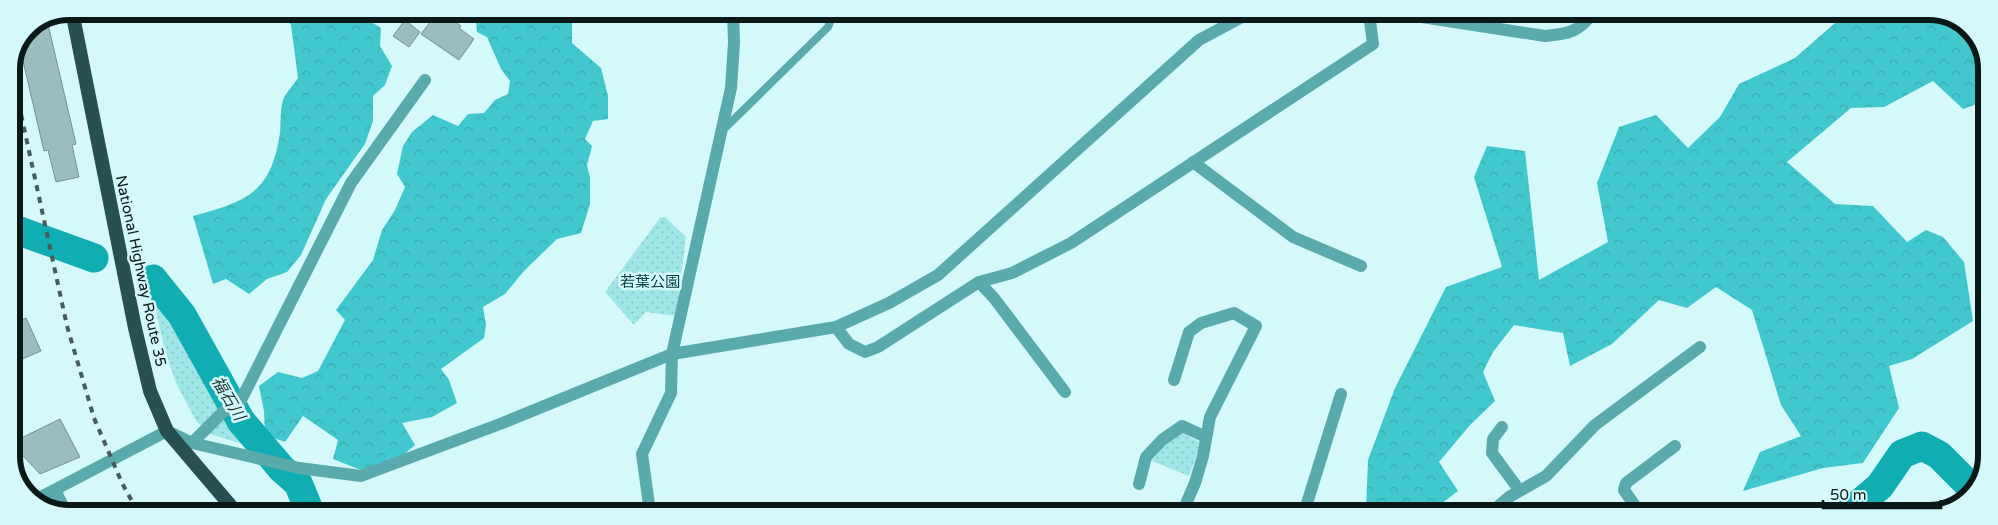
<svg xmlns="http://www.w3.org/2000/svg" width="1998" height="525" font-family="'Varela Round','Noto Sans JP',sans-serif">
<style>
.green{fill:url(#green-dots)}
.forest{fill:url(#forest-crowns)}
.lines{fill:none;stroke-linecap:round;stroke-linejoin:round}
.river{stroke:#10adb3;stroke-width:29}
.building{fill:#9cbdbe;stroke:#739495}
.service{stroke:#5aa9ad;stroke-width:8}
.minor{stroke:#5aa9ad;stroke-width:12}
.tertiary{stroke:#5aa9ad;stroke-width:12}
.trunk{stroke:#265052;stroke-width:14}
.rail{stroke:#485b5c;stroke-width:4;stroke-dasharray:6 6;stroke-linecap:butt}
.labels{text-anchor:middle;stroke-width:5;stroke-linejoin:round;paint-order:stroke}
.street-label{font-size:15px;fill:#0b1818;stroke:#d5f8fa}
.park-label{font-size:15px;fill:#014143;stroke:#d5f8fa}
.water-label{font-size:16px;font-style:italic;fill:#1d3334;stroke:#d5f8fa}
.rim{fill:none;stroke:#0b1818;stroke-width:6}
</style>
<defs>
<pattern id="green-dots" width="8" height="8" patternUnits="userSpaceOnUse" patternTransform="scale(1.25)"><rect width="8" height="8" fill="#a0e6e9"/><path d="M2 2h.1M6 6h.1" fill="none" stroke="#88c5c7" stroke-width="1.8" stroke-linecap="round"/></pattern>
<pattern id="forest-crowns" width="20" height="18" patternUnits="userSpaceOnUse" patternTransform="scale(1.25)"><rect width="20" height="18" fill="#41c8ce"/><path d="M2 6a3 3 0 1 1 6 0M12 15a3 3 0 1 1 6 0" fill="none" stroke="#38abb0"/></pattern>
</defs>
<rect width="100%" height="100%" fill="#d5f8fa"/>
<path class="green" d="M 665,217 L 686,237 L 676,316 L 646,312 L 634,325 L 605,292 L 660,218 Z
M 149,283 L 157,283 L 248,442 L 242,444 L 211,434 L 196,421 L 176,383 L 165,350 Z
M 1182,433 L 1201,443 L 1189,476 L 1152,461 L 1166,442 Z"/>
<path class="forest" d="M 279,11 L 372,12 L 365,18 L 381,28 L 380,46 L 392,66 L 385,85 L 373,96 L 373,121 L 365,144 L 326,199 L 301,255 L 287,272 L 267,279 L 249,294 L 226,279 L 213,284 L 193,216 C 242,202 269,196 279,139 C 282,126 279,113 283,100 C 286,93 293,85 298,78 L 291,25 Z
M 460,12 L 580,12 L 572,19 L 572,43 L 601,68 L 608,96 L 608,119 L 593,121 L 585,139 L 592,146 L 587,165 L 590,178 L 590,204 L 581,233 L 557,239 L 524,271 L 505,294 L 483,307 L 486,325 L 484,338 L 441,369 L 449,380 L 457,403 L 432,417 L 402,423 L 415,445 L 402,456 L 361,470 L 333,459 L 338,440 L 303,416 L 285,442 L 265,435 L 264,411 L 259,386 L 278,372 L 302,378 L 318,371 L 345,320 L 336,310 L 373,260 L 382,230 L 395,210 L 405,187 L 397,174 L 403,146 L 412,132 L 433,115 L 458,126 L 468,114 L 484,113 L 495,100 L 508,94 L 510,81 L 501,69 L 487,37 L 477,32 L 476,21 Z
M 1856,13 L 1941,13 L 1973,31 L 1987,64 L 1986,101 L 1963,109 L 1933,81 L 1884,107 L 1851,108 L 1787,162 L 1835,204 L 1873,206 L 1907,242 L 1926,230 L 1943,237 L 1964,262 L 1973,321 L 1912,359 L 1889,366 L 1899,408 L 1863,463 L 1823,468 L 1743,491 L 1760,452 L 1801,436 L 1781,405 L 1752,310 L 1716,287 L 1687,308 L 1659,300 L 1612,344 L 1570,366 L 1563,333 L 1514,325 L 1493,352 L 1483,372 L 1495,401 L 1470,425 L 1439,462 L 1458,491 L 1429,513 L 1369,513 L 1366,509 L 1368,460 L 1395,388 L 1446,287 L 1502,267 L 1474,177 L 1487,146 L 1525,151 L 1539,280 L 1608,242 L 1597,183 L 1619,127 L 1656,115 L 1688,148 L 1720,117 L 1739,84 L 1795,58 L 1843,16 Z"/>
<g class="lines">
<path class="river" d="M 11,228 L 94,258
M 153,279 L 182,315 L 241,421 L 282,469 L 298,483 L 310,512
M 1847,514 L 1880,486 L 1902,454 L 1922,446 L 1939,455 L 1973,489"/>
</g>
<path class="building" d="M 438,12 L 442,12 L 461,26 L 459,28 L 474,39 L 459,60 L 421,34 Z
M 47,20 L 76,144 L 72,145 L 79,177 L 56,182 L 48,150 L 44,151 L 20,48 L 28,28 Z
M 405,20 L 420,32 L 409,47 L 393,36 Z
M 26,318 L 41,351 L 11,364 L 11,324 Z
M 60,419 L 80,457 L 40,474 L 11,443 Z"/>
<g class="lines">
<path class="service" d="M 723,130 L 828,27 L 834,12"/>
<path class="minor" d="M 1193,162 L 1293,237 L 1361,266
M 979,282 L 994,298 L 1065,392
M 836,327 L 849,344 L 865,352 L 878,347 L 979,282 L 1012,273 L 1071,243 L 1373,44 L 1369,13
M 1174,380 L 1189,332 L 1201,323 L 1234,313 L 1256,326 L 1210,417 L 1203,456 L 1195,483 L 1182,513
M 1502,427 L 1493,439 L 1492,453 L 1520,491
M 192,443 L 224,411 L 240,402 L 351,183 L 425,80
M 1139,484 L 1146,457 L 1162,440 L 1182,426 L 1206,437
M 1962,503 L 1965,501
M 650,512 L 642,454 L 671,393 L 672,354
M 1304,513 L 1341,394
M 1490,513 L 1509,497 L 1546,476 L 1595,425 L 1700,347
M 1640,513 L 1624,490 L 1626,483 L 1675,446"/>
<path class="tertiary" d="M 1396,13 L 1545,36 C 1568,34 1579,32 1593,13
M 672,354 L 731,88 L 734,43 L 733,12
M 55,490 L 66,512
M 35,500 L 167,431 L 192,443 L 299,468 L 361,476 L 500,424 L 672,354 L 836,327 L 889,303 L 938,275 L 1199,40 L 1242,17 L 1264,12"/>
<path class="trunk" d="M 72,11 L 135,328 L 150,391 L 167,431 L 236,512"/>
<path class="rail" d="M 11,68 L 67,326 L 94,418 L 122,483 L 138,512"/>
</g>
<g class="labels">
<g class="street-label">
<text transform="translate(141 271) rotate(78)" y="5">National Highway Route 35</text>
</g>
<g class="park-label">
<text x="650" y="287">若葉公園</text>
</g>
<g class="water-label">
<text transform="translate(229 398) rotate(59)" y="6">福石川</text>
</g>
</g>
<path d="M0 0H1998V525H0ZM69 20H1929A49 49 0 0 1 1978 69V456A49 49 0 0 1 1929 505H69A49 49 0 0 1 20 456V69A49 49 0 0 1 69 20Z" fill="#d5f8fa" fill-rule="evenodd"/>
<path class="rim" d="M69 20H1929A49 49 0 0 1 1978 69V456A49 49 0 0 1 1929 505H69A49 49 0 0 1 20 456V69A49 49 0 0 1 69 20Z"/>
<path d="M1823 500v8h118v-8" fill="none" stroke="#0b1818" stroke-width="2.5"/>
<text x="1830" y="500" font-size="15" fill="#0b1818" stroke="#d5f8fa" stroke-width="4" paint-order="stroke">50 m</text>
</svg>
